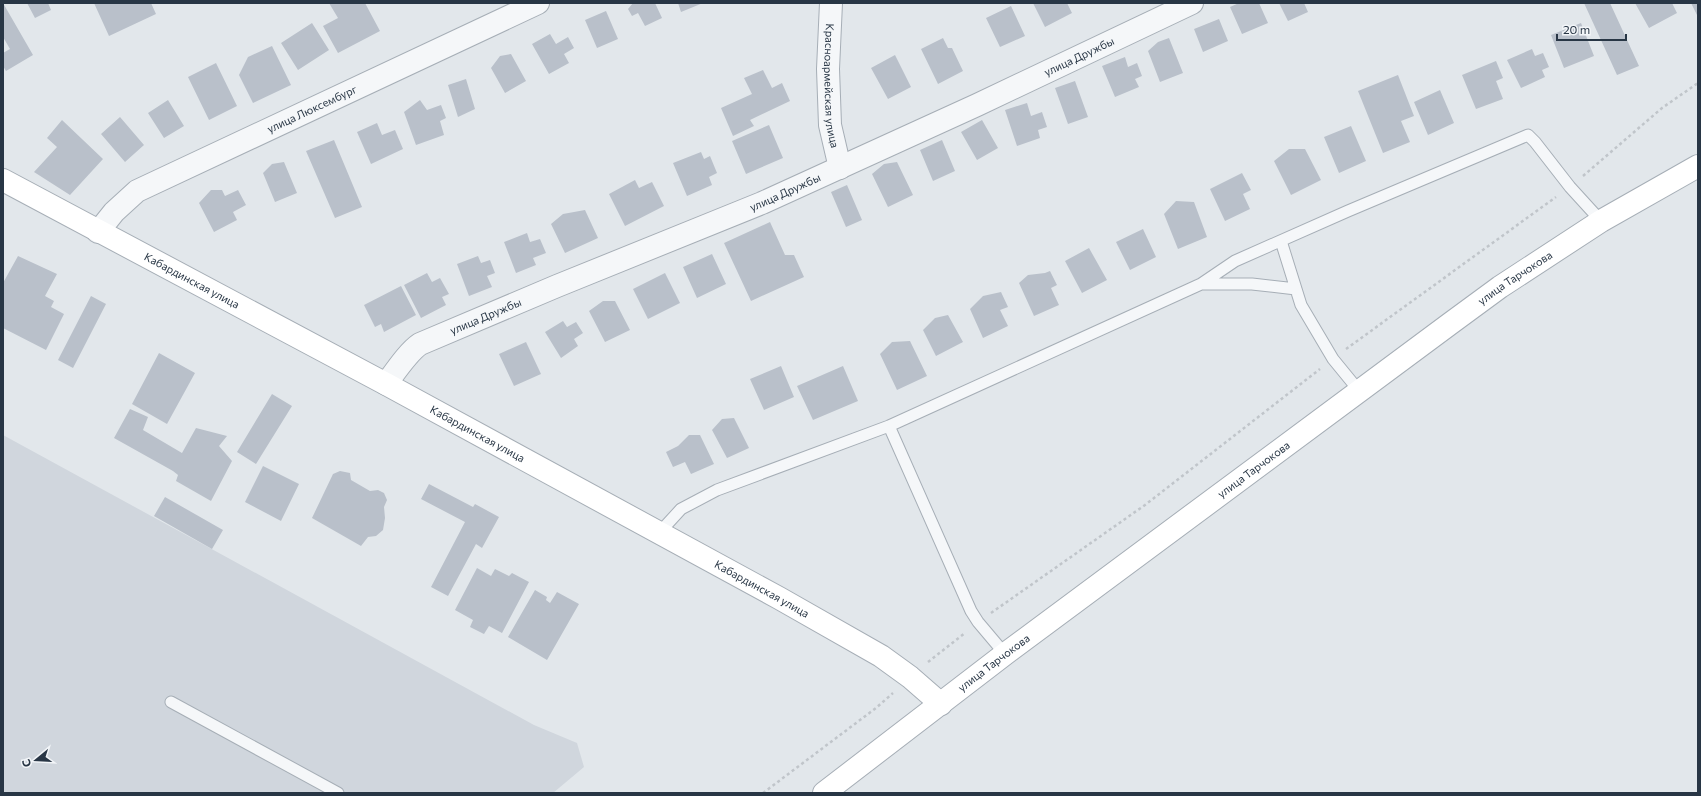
<svg xmlns="http://www.w3.org/2000/svg" width="1701" height="796" font-family="Commissioner,sans-serif">
<style>
.built{fill:#d0d6dd}
.building{fill:#b9c0ca}
.lines{fill:none;stroke-linecap:round;stroke-linejoin:round}
.lane-casing{stroke:#a6aeb6;stroke-width:13}
.street-casing{stroke:#a6aeb6;stroke-width:24}
.secondary-casing{stroke:#a6aeb6;stroke-width:24}
.path{stroke:#c0c5ca;stroke-width:2.5;stroke-dasharray:3 3;stroke-linecap:butt}
.lane{stroke:#f5f7f9;stroke-width:11}
.street{stroke:#f5f7f9;stroke-width:22}
.secondary{stroke:#fff;stroke-width:22}
.labels{text-anchor:middle;stroke-width:3.5;stroke-linejoin:round;paint-order:stroke}
.street-label{font-size:11px;fill:#283645;stroke:#f2f5f8}
</style>
<rect width="100%" height="100%" fill="#e2e7eb"/>
<path class="built" d="M 3,435 L 534,725 L 577,743 L 584,767 L 553,793 L 3,793 Z"/>
<path class="building" d="M 3,3 L 33,55 L 6,71 L 3,66 L 3,53 L 10,49 L 3,37 Z
M 27,3 L 48,3 L 51,10 L 35,18 Z
M 94,3 L 151,3 L 156,14 L 109,36 Z
M 329,3 L 365,3 L 380,31 L 338,53 L 323,26 L 338,18 Z
M 633,3 L 655,3 L 662,18 L 645,26 L 638,13 L 632,16 L 628,9 Z
M 678,3 L 703,3 L 681,12 Z
M 1033,3 L 1067,3 L 1072,13 L 1045,27 Z
M 1239,3 L 1259,3 L 1268,23 L 1242,34 L 1230,7 Z
M 1279,3 L 1304,3 L 1308,12 L 1288,21 Z
M 1584,3 L 1610,3 L 1639,66 L 1617,75 Z
M 1635,3 L 1672,3 L 1677,13 L 1649,28 Z
M 1691,3 L 1698,3 L 1698,17 Z
M 1011,6 L 1025,36 L 1000,47 L 986,18 Z
M 606,11 L 618,39 L 597,48 L 585,20 Z
M 1219,19 L 1228,41 L 1203,52 L 1194,29 Z
M 312,23 L 329,50 L 298,70 L 281,43 Z
M 1581,23 L 1594,56 L 1564,68 L 1551,35 Z
M 550,34 L 556,44 L 568,37 L 574,48 L 564,54 L 569,63 L 549,74 L 532,44 Z
M 943,38 L 948,48 L 952,48 L 963,71 L 938,84 L 921,49 Z
M 1169,38 L 1183,73 L 1160,82 L 1148,51 L 1158,42 Z
M 272,46 L 291,85 L 253,103 L 239,75 L 248,57 Z
M 1532,49 L 1535,56 L 1543,53 L 1549,67 L 1542,70 L 1545,77 L 1521,88 L 1507,60 Z
M 511,54 L 526,81 L 505,93 L 491,68 L 500,56 Z
M 895,55 L 911,87 L 888,99 L 871,68 Z
M 1125,57 L 1128,67 L 1137,63 L 1142,76 L 1135,79 L 1139,87 L 1115,97 L 1102,66 Z
M 1496,61 L 1503,78 L 1496,81 L 1503,99 L 1476,109 L 1462,75 Z
M 216,63 L 237,106 L 209,120 L 188,77 Z
M 763,70 L 772,88 L 782,83 L 790,101 L 750,120 L 754,126 L 733,136 L 721,108 L 752,94 L 744,78 Z
M 1398,75 L 1414,116 L 1401,121 L 1410,142 L 1383,153 L 1358,91 Z
M 466,79 L 475,109 L 458,117 L 448,85 Z
M 1075,81 L 1088,117 L 1068,124 L 1055,88 Z
M 1440,90 L 1454,123 L 1428,135 L 1414,102 Z
M 168,100 L 184,126 L 164,138 L 148,113 Z
M 420,100 L 427,110 L 441,105 L 446,118 L 440,121 L 444,135 L 416,145 L 404,112 Z
M 1027,103 L 1031,116 L 1042,112 L 1047,127 L 1038,130 L 1040,138 L 1017,146 L 1005,110 Z
M 120,117 L 144,145 L 125,162 L 101,134 Z
M 62,120 L 103,159 L 70,195 L 34,172 L 57,147 L 47,138 Z
M 982,120 L 998,148 L 977,160 L 961,132 Z
M 377,123 L 382,135 L 395,130 L 403,149 L 371,164 L 357,132 Z
M 769,125 L 783,158 L 746,174 L 732,141 Z
M 1351,126 L 1366,161 L 1339,173 L 1324,137 Z
M 334,140 L 362,207 L 335,218 L 306,151 Z
M 942,140 L 955,171 L 933,181 L 920,150 Z
M 1289,149 L 1305,149 L 1321,180 L 1291,195 L 1274,161 Z
M 701,152 L 704,159 L 710,156 L 717,173 L 709,177 L 712,185 L 687,196 L 673,163 Z
M 284,162 L 297,193 L 275,202 L 263,173 L 272,164 Z
M 897,162 L 913,195 L 888,207 L 872,174 L 884,164 Z
M 1242,173 L 1251,190 L 1243,194 L 1250,209 L 1225,221 L 1210,189 Z
M 635,180 L 639,188 L 652,182 L 664,206 L 625,226 L 609,194 Z
M 847,185 L 862,220 L 846,227 L 831,192 Z
M 211,190 L 222,190 L 225,196 L 238,190 L 246,205 L 233,212 L 237,220 L 214,232 L 199,203 Z
M 1176,201 L 1194,202 L 1207,237 L 1178,249 L 1164,214 Z
M 585,210 L 598,238 L 565,253 L 551,224 L 563,214 Z
M 770,222 L 785,255 L 794,255 L 804,277 L 751,301 L 724,243 Z
M 1143,229 L 1156,257 L 1130,270 L 1116,242 Z
M 527,233 L 530,242 L 540,239 L 546,253 L 533,258 L 536,265 L 516,273 L 504,242 Z
M 1089,248 L 1107,280 L 1082,293 L 1065,261 Z
M 712,254 L 726,284 L 697,298 L 683,267 Z
M 18,256 L 57,274 L 45,296 L 54,301 L 51,307 L 64,314 L 46,350 L 3,328 L 3,283 Z
M 478,256 L 481,263 L 490,260 L 495,273 L 487,276 L 492,287 L 469,296 L 457,264 Z
M 1050,271 L 1057,285 L 1051,288 L 1059,305 L 1034,316 L 1019,283 L 1028,275 L 1045,273 Z
M 427,273 L 432,282 L 440,278 L 449,294 L 442,297 L 446,305 L 421,318 L 404,285 Z
M 665,273 L 680,303 L 648,319 L 633,289 Z
M 401,286 L 416,315 L 384,332 L 381,324 L 375,327 L 364,305 Z
M 1001,292 L 1008,307 L 1000,310 L 1008,326 L 983,338 L 970,309 L 983,296 Z
M 91,296 L 106,304 L 73,368 L 58,360 Z
M 603,301 L 615,301 L 630,330 L 605,342 L 589,311 Z
M 948,315 L 963,342 L 936,356 L 923,330 L 935,318 Z
M 563,321 L 567,327 L 576,322 L 583,333 L 574,339 L 578,346 L 561,358 L 545,332 Z
M 910,341 L 927,376 L 897,390 L 880,354 L 892,342 Z
M 526,342 L 541,374 L 514,386 L 499,354 Z
M 159,353 L 195,373 L 167,424 L 132,404 Z
M 781,366 L 794,397 L 764,410 L 750,379 Z
M 843,366 L 858,401 L 813,420 L 797,386 Z
M 272,394 L 292,406 L 256,464 L 237,452 Z
M 130,409 L 148,417 L 143,430 L 182,453 L 196,428 L 227,436 L 219,446 L 232,461 L 211,501 L 176,481 L 178,475 L 173,471 L 114,438 Z
M 734,418 L 749,448 L 727,458 L 712,430 L 722,419 Z
M 689,435 L 700,435 L 714,464 L 691,474 L 685,462 L 673,467 L 666,452 L 678,446 Z
M 263,466 L 299,484 L 281,521 L 245,502 Z
M 340,471 L 350,473 L 351,480 L 370,491 L 378,490 L 384,493 L 387,500 L 384,507 L 385,518 L 383,530 L 376,536 L 368,537 L 361,546 L 312,518 L 333,474 Z
M 429,484 L 473,507 L 475,504 L 499,517 L 482,548 L 476,544 L 448,596 L 431,587 L 465,522 L 421,499 Z
M 165,497 L 223,530 L 212,549 L 154,516 Z
M 477,568 L 491,576 L 495,569 L 509,576 L 512,573 L 529,582 L 502,633 L 489,626 L 484,634 L 470,627 L 473,620 L 455,610 Z
M 535,590 L 547,597 L 546,600 L 550,603 L 557,592 L 579,604 L 547,660 L 508,637 Z"/>
<g class="lines">
<g class="lane-casing">
<path id="lane" d="M 1281,241 L 1301,305 L 1333,359 L 1360,392
M 1201,284 L 1252,284 L 1296,289
M 889,426 L 971,611 L 978,622 L 1005,654
M 659,533 L 681,509 L 717,490 L 889,426 L 1201,284 L 1235,261 L 1348,211 L 1528,135 L 1535,142 L 1570,187 L 1601,221
M 171,702 L 338,793"/>
</g>
<g class="street-casing">
<g id="street">
<path id="s1" d="M 831,3 L 828,69 L 830,125 L 840,168"/>
<path id="s2" d="M 98,232 L 114,212 L 137,191 L 538,3"/>
<path id="s3" d="M 386,384 C 395,372 408,352 420,344 L 557,286 L 762,203 L 977,105 L 1192,3"/>
</g>
</g>
<g class="secondary-casing">
<g id="secondary">
<path id="s4" d="M 3,180 L 386,384 L 779,598 L 881,656 L 910,677 L 941,704"/>
<path id="s5" d="M 824,793 L 1005,654 L 1451,323 L 1500,287 L 1601,221 L 1698,166"/>
</g>
</g>
<path class="path" d="M 1583,176 L 1662,108 L 1698,83
M 1346,349 L 1556,197
M 991,613 L 1145,505 L 1320,369
M 928,662 L 965,633
M 763,793 L 876,708 L 893,693"/>
<use href="#lane" class="lane"/>
<use href="#street" class="street"/>
<use href="#secondary" class="secondary"/>
</g>
<g class="labels">
<g class="street-label">
<text dy="4" stroke="none"><textPath href="#s3" startOffset="772">улица Дружбы</textPath></text>
<text dy="4" stroke="none"><textPath href="#s1" startOffset="83">Красноармейская улица</textPath></text>
<text dy="4" stroke="none"><textPath href="#s2" startOffset="250">улица Люксембург</textPath></text>
<text dy="4" stroke="none"><textPath href="#s3" startOffset="448">улица Дружбы</textPath></text>
<text dy="4" stroke="none"><textPath href="#s5" startOffset="862">улица Тарчокова</textPath></text>
<text dy="4" stroke="none"><textPath href="#s4" startOffset="214">Кабардинская улица</textPath></text>
<text dy="4" stroke="none"><textPath href="#s3" startOffset="124">улица Дружбы</textPath></text>
<text dy="4" stroke="none"><textPath href="#s4" startOffset="538">Кабардинская улица</textPath></text>
<text dy="4" stroke="none"><textPath href="#s5" startOffset="538">улица Тарчокова</textPath></text>
<text dy="4" stroke="none"><textPath href="#s4" startOffset="862">Кабардинская улица</textPath></text>
<text dy="4" stroke="none"><textPath href="#s5" startOffset="214">улица Тарчокова</textPath></text>
</g>
</g>
<rect width="1701" height="796" fill="none" stroke="#283645" stroke-width="8"/>
<g transform="translate(36 760) rotate(252)" stroke="#f2f5f8" stroke-width="3" paint-order="stroke">
<path d="M0-3L7 15L0 10L-7 15Z" fill="#283645"/>
<text y="-6" font-size="11" font-weight="bold" text-anchor="middle" fill="#283645">С</text>
</g>
<path d="M1557 34v6h69v-6" fill="none" stroke="#283645" stroke-width="2"/>
<text x="1563" y="34" font-size="12" fill="#283645" stroke="#f2f5f8" stroke-width="3" paint-order="stroke">20 m</text>
</svg>
